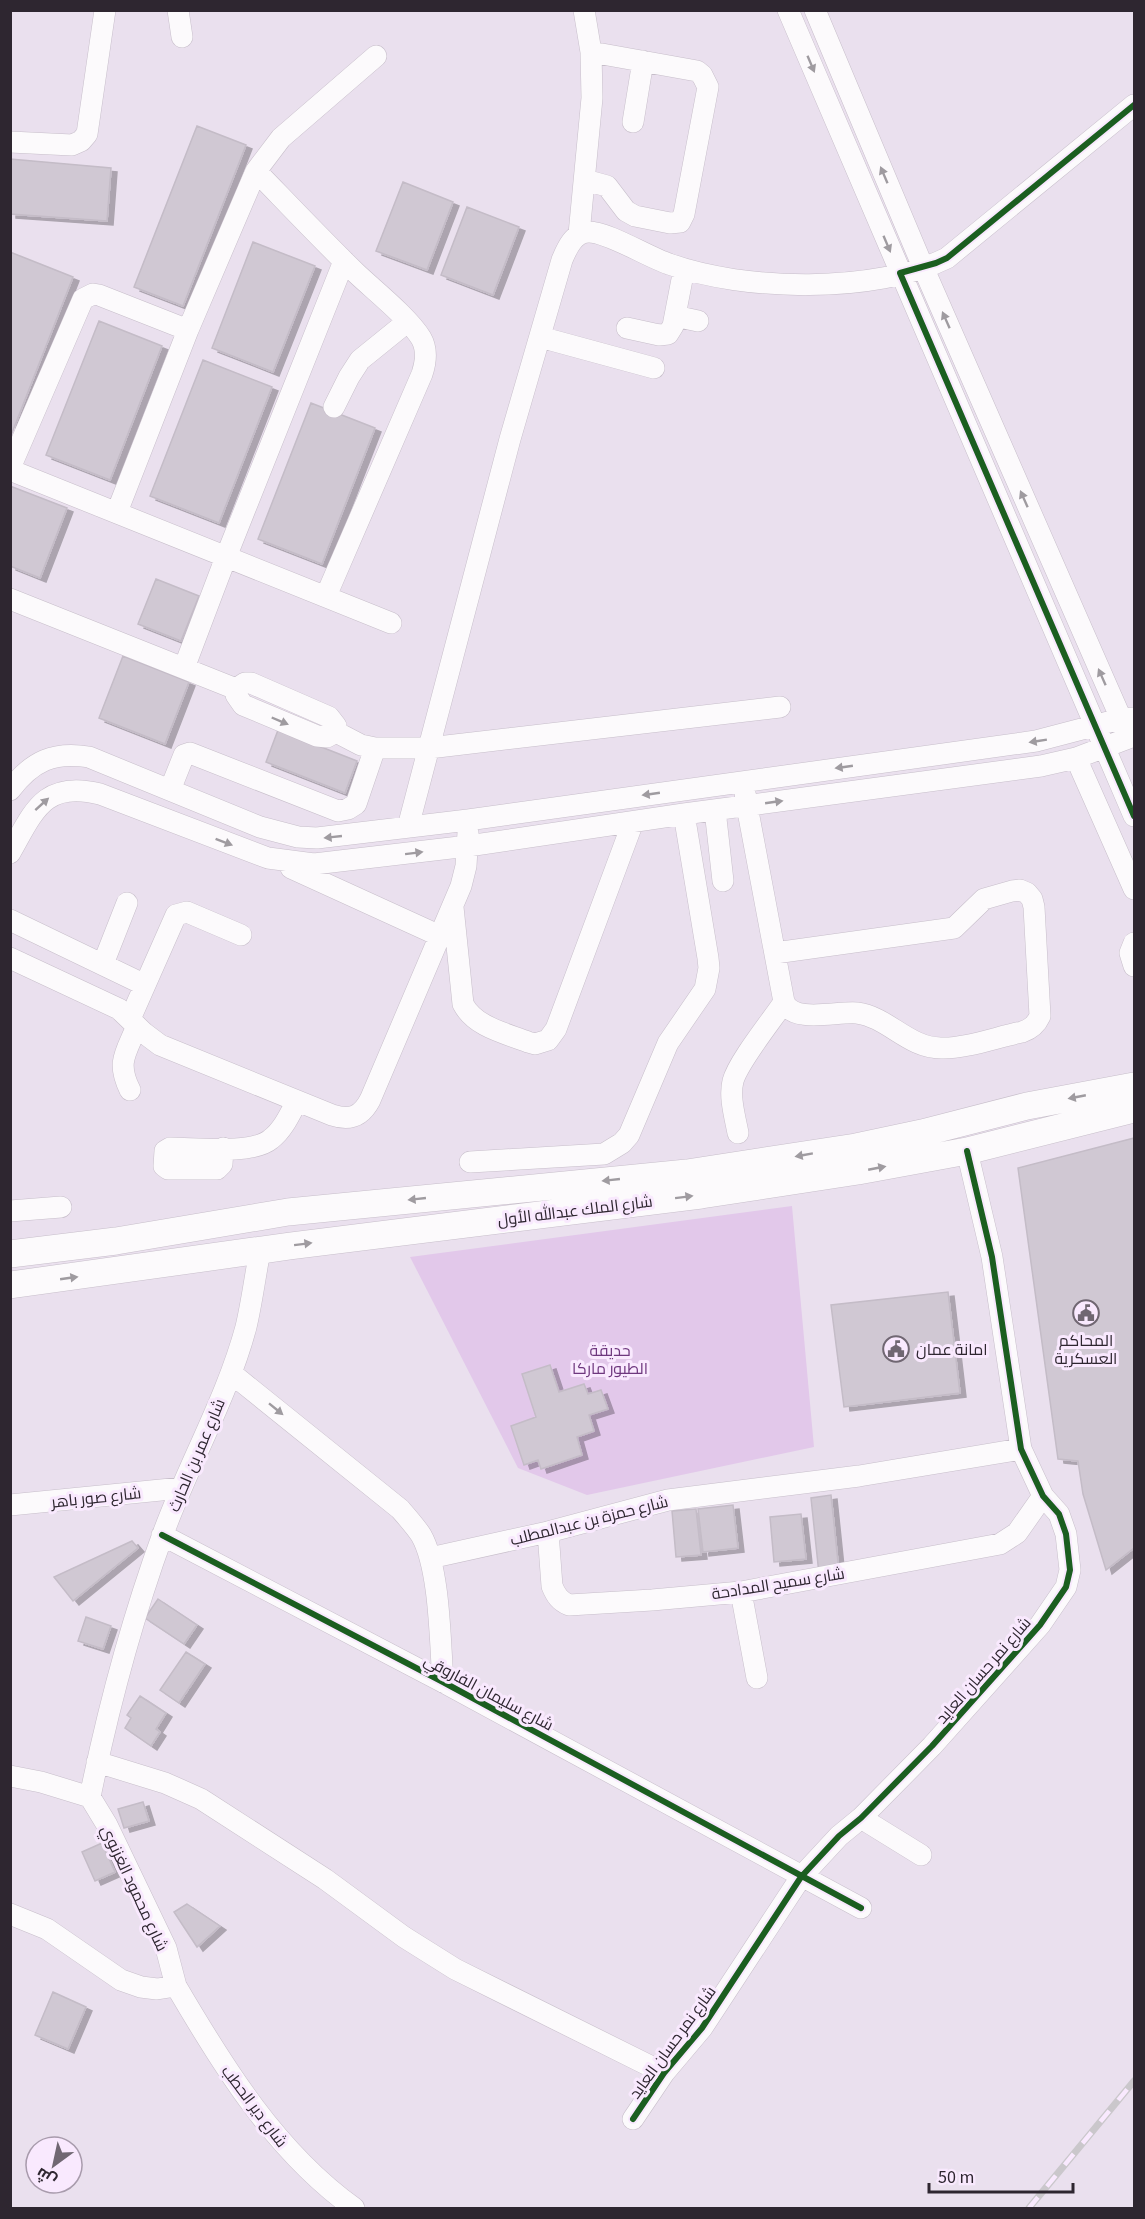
<svg xmlns="http://www.w3.org/2000/svg" width="1145" height="2219" font-family="'Source Sans 3',Cairo,sans-serif">
<style>
.green{fill:#e2c8ea}
.building{fill:#d0c8d3;stroke:#c4bcc7;stroke-width:1.5;filter:url(#shadow)}
.lines{fill:none;stroke-linecap:round;stroke-linejoin:round}
.minor-casing{stroke:#c7beca;stroke-width:22}
.major-casing{stroke:#c7beca;stroke-width:28}
.minor{stroke:#fcfafc;stroke-width:21}
.major{stroke:#fcfafc;stroke-width:27}
.rail-casing{stroke:#cac7cb;stroke-width:7}
.rail{stroke:#f9e9fe;stroke-width:4.5;stroke-dasharray:14;stroke-linecap:butt}
.cycleway-casing{stroke:#f9e9fe;stroke-width:10}
.cycleway{stroke:#1b5e20;stroke-width:6}
.oneway{fill:#9f9ba0}
.labels{text-anchor:middle;stroke-width:6;stroke-linejoin:round;paint-order:stroke}
.street-label{font-size:16px;fill:#2e2630;stroke:#f9e9fe}
.poi-label{font-size:16px;fill:#2e2630;stroke:#f9e9fe}
.park-label{font-size:16px;fill:#6e377e;stroke:#f9e9fe}
</style>
<defs>
<filter id="shadow"><feDropShadow dx="6" dy="4" stdDeviation="0" flood-color="#0004"/></filter>
</defs>
<rect width="100%" height="100%" fill="#eae0ee"/>
<path class="green" d="M 792,1206 L 814,1447 L 587,1495 L 518,1468 L 410,1257 Z"/>
<path class="building" d="M 197,126 L 246,145 L 183,306 L 134,287 Z
M 10,159 L 111,168 L 107,221 L 10,214 Z
M 403,182 L 453,202 L 427,270 L 376,251 Z
M 467,207 L 519,227 L 493,295 L 441,275 Z
M 253,242 L 315,266 L 273,372 L 212,348 Z
M 10,252 L 73,277 L 10,438 Z
M 99,321 L 162,346 L 110,480 L 46,455 Z
M 203,360 L 272,387 L 219,523 L 150,496 Z
M 311,403 L 375,428 L 322,564 L 258,539 Z
M 10,486 L 67,508 L 40,578 L 10,566 Z
M 156,579 L 199,596 L 181,641 L 138,624 Z
M 123,656 L 189,682 L 165,744 L 99,718 Z
M 278,730 L 357,761 L 345,793 L 266,762 Z
M 1134,1138 L 1134,1548 L 1106,1570 L 1083,1494 L 1078,1461 L 1058,1459 L 1018,1168 Z
M 948,1292 L 960,1393 L 844,1407 L 831,1305 Z
M 550,1365 L 559,1392 L 584,1384 L 588,1394 L 601,1390 L 608,1409 L 589,1415 L 594,1431 L 577,1437 L 582,1455 L 541,1469 L 538,1460 L 524,1465 L 511,1426 L 536,1417 L 522,1374 Z
M 831,1495 L 839,1572 L 819,1574 L 811,1498 Z
M 733,1505 L 738,1548 L 703,1552 L 698,1509 Z
M 696,1509 L 701,1555 L 676,1557 L 672,1511 Z
M 801,1514 L 806,1559 L 774,1562 L 770,1517 Z
M 132,1541 L 138,1548 L 73,1601 L 54,1577 Z
M 158,1599 L 197,1625 L 184,1644 L 145,1618 Z
M 86,1617 L 111,1626 L 103,1649 L 78,1641 Z
M 186,1652 L 205,1664 L 179,1703 L 160,1690 Z
M 140,1696 L 166,1713 L 156,1729 L 160,1732 L 151,1746 L 125,1728 L 131,1718 L 127,1715 Z
M 143,1802 L 149,1821 L 124,1828 L 118,1809 Z
M 102,1843 L 115,1872 L 95,1881 L 82,1852 Z
M 187,1904 L 220,1926 L 197,1947 L 174,1912 Z
M 53,1992 L 86,2007 L 68,2049 L 35,2035 Z"/>
<g class="lines">
<g class="minor-casing">
<path id="minor" d="M 178,10 L 182,37
M 788,10 L 1134,816
M 815,10 L 923,267 L 1126,730
M 633,122 L 643,61
M 10,142 L 72,145 L 81,141 L 87,134 L 105,10
M 256,171 C 289,205 322,240 356,273 C 375,291 408,317 421,338 C 428,350 426,362 422,374 L 326,596
M 585,180 L 607,186 L 626,211 L 635,216 L 670,223 L 680,222 L 684,214 L 708,87 L 702,75 L 697,71 L 591,52
M 579,234 L 592,98 L 591,52 L 584,10
M 675,316 L 698,321
M 627,328 L 659,335 L 668,334 L 673,326 L 684,269
M 540,337 L 654,368
M 334,407 L 349,377 L 360,360 L 407,322
M 10,468 L 83,299 L 93,294 L 99,295 L 188,330
M 10,470 L 391,623
M 117,512 L 188,330 L 256,171 L 281,138 L 376,56
M 10,599 L 236,689
M 184,668 L 226,557 L 344,261
M 236,689 L 245,683 L 251,683 L 329,717 L 336,726 L 336,732 L 361,745 L 375,748 L 429,748 L 780,707
M 236,689 L 236,695 L 243,705 L 317,736 L 327,737 L 336,732
M 1076,758 L 1134,889
M 10,790 C 32,761 54,751 89,757 L 260,827 L 298,837 L 317,838 L 468,820 L 1036,741 L 1120,719 L 1134,718
M 170,790 L 184,755 L 190,753 L 338,811 L 348,809 L 356,804 L 375,748
M 745,793 L 747,806 L 784,1002 C 793,1024 837,1011 857,1013 C 888,1017 908,1048 941,1048 C 965,1049 997,1037 1022,1032 C 1031,1029 1036,1025 1040,1016 L 1034,907 L 1032,899 L 1027,893 L 1020,890 L 1012,891 L 984,899 L 954,928 L 775,953
M 715,810 L 723,881
M 408,827 L 510,439 L 562,260 C 567,248 574,232 589,232 C 608,232 648,257 669,264 C 744,291 875,294 947,258 L 1134,105
M 10,853 C 34,811 44,780 100,794 L 268,858 L 314,864 L 468,846 L 684,814 L 1041,766 L 1076,758 L 1134,736
M 291,868 L 440,936
M 453,907 L 463,1004 C 475,1027 505,1033 528,1042 L 535,1044 L 548,1040 L 556,1029 L 633,822
M 10,920 L 145,985
M 1134,943 L 1130,953 L 1134,966
M 10,958 L 119,1009 L 144,1033 L 160,1045 L 332,1115 C 350,1121 361,1117 370,1100 L 461,886 L 466,866 L 468,832
M 103,964 L 127,903
M 130,1019 L 176,915 L 187,912 L 241,935
M 130,1090 C 116,1062 126,1053 137,1026
M 738,1133 C 735,1117 729,1097 733,1081 C 738,1062 772,1020 784,1002
M 223,1148 L 222,1164 L 217,1169 L 168,1169 L 164,1166 L 165,1151 L 170,1148 C 196,1148 252,1155 271,1139 C 283,1130 290,1114 297,1101
M 470,1162 L 604,1154 L 622,1143 L 629,1135 L 668,1043 L 705,989 L 709,968 L 708,958 L 684,814
M 10,1211 L 61,1207
M 231,1373 L 400,1509 C 407,1517 415,1526 421,1535 C 440,1568 440,1642 443,1682
M 10,1505 L 181,1488
M 548,1532 L 552,1586 C 556,1596 560,1601 569,1605 L 652,1600 L 741,1592 L 1000,1544 L 1017,1533 L 1043,1496
M 162,1535 L 443,1682 L 861,1908
M 430,1558 L 548,1532 L 668,1500 L 859,1476 L 1021,1449
M 741,1592 L 757,1678
M 97,1762 L 165,1783 L 201,1799 L 325,1879 L 404,1937 L 455,1969 L 664,2073
M 10,1776 L 41,1782 L 90,1797 L 107,1825 L 166,1948 L 176,1986 L 157,1989 L 141,1987 L 121,1980 L 47,1929 L 10,1914
M 90,1797 C 108,1709 132,1619 163,1534 C 188,1465 227,1398 246,1327 C 252,1302 255,1276 260,1251
M 861,1818 L 921,1855
M 176,1986 C 224,2068 276,2152 354,2208
M 633,2119 L 664,2073 L 702,2028 L 801,1877 L 839,1836 L 861,1818 L 932,1746 L 1040,1625 L 1066,1587 L 1070,1570 L 1066,1534 L 1059,1514 L 1043,1496 L 1021,1449 L 992,1257 L 967,1151"/>
</g>
<g class="major-casing">
<path id="major" d="M 10,1254 L 116,1241 L 288,1212 L 687,1173 L 856,1147 L 922,1133 L 1027,1106 L 1134,1086
M 10,1285 L 290,1246 L 701,1195 L 858,1171 L 967,1151 L 1134,1109"/>
</g>
<use href="#minor" class="minor"/>
<use href="#major" class="major"/>
<g class="rail-casing">
<path id="rail" d="M 1029,2208 L 1134,2081"/>
</g>
<use href="#rail" class="rail"/>
<g class="cycleway-casing">
<path id="cycleway" d="M 1134,105 L 947,258 L 936,263 L 900,273 L 1134,816
M 162,1535 L 443,1682 L 861,1908
M 633,2119 L 664,2073 L 702,2028 L 801,1877 L 839,1836 L 861,1818 L 932,1746 L 1040,1625 L 1066,1587 L 1070,1570 L 1066,1534 L 1059,1514 L 1043,1496 L 1021,1449 L 992,1257 L 967,1151"/>
</g>
<use href="#cycleway" class="cycleway"/>
</g>
<defs><path id="oneway-solid" d="M-6-.8H1V-3.2L6.5 0L1 3.2V.8H-6Z" transform="scale(1.5)"/></defs>
<g class="oneway">
<use href="#oneway-solid" transform="translate(811 64) rotate(67)"/>
<use href="#oneway-solid" transform="translate(884 175) rotate(-113)"/>
<use href="#oneway-solid" transform="translate(887 244) rotate(67)"/>
<use href="#oneway-solid" transform="translate(946 320) rotate(-114)"/>
<use href="#oneway-solid" transform="translate(1024 499) rotate(-114)"/>
<use href="#oneway-solid" transform="translate(1102 677) rotate(-114)"/>
<use href="#oneway-solid" transform="translate(280 721) rotate(23)"/>
<use href="#oneway-solid" transform="translate(1038 741) rotate(171)"/>
<use href="#oneway-solid" transform="translate(844 767) rotate(172)"/>
<use href="#oneway-solid" transform="translate(651 794) rotate(172)"/>
<use href="#oneway-solid" transform="translate(774 802) rotate(-8)"/>
<use href="#oneway-solid" transform="translate(42 804) rotate(-42)"/>
<use href="#oneway-solid" transform="translate(333 837) rotate(174)"/>
<use href="#oneway-solid" transform="translate(224 842) rotate(21)"/>
<use href="#oneway-solid" transform="translate(414 853) rotate(-7)"/>
<use href="#oneway-solid" transform="translate(1077 1097) rotate(169)"/>
<use href="#oneway-solid" transform="translate(804 1155) rotate(170)"/>
<use href="#oneway-solid" transform="translate(877 1168) rotate(-11)"/>
<use href="#oneway-solid" transform="translate(611 1180) rotate(174)"/>
<use href="#oneway-solid" transform="translate(684 1197) rotate(-7)"/>
<use href="#oneway-solid" transform="translate(417 1199) rotate(174)"/>
<use href="#oneway-solid" transform="translate(303 1244) rotate(-7)"/>
<use href="#oneway-solid" transform="translate(69 1278) rotate(-8)"/>
<use href="#oneway-solid" transform="translate(276 1409) rotate(39)"/>
</g>
<defs>
<g id="civic-ring" transform="scale(1.35)"><circle r="9.5" fill="#f9e9fe" stroke="#706772" stroke-width="1.5"/><path d="M-.6-6.5H3V-4.5H.6V-3L4-1V1h2V6H-6V1h2V-1L-.6-3ZM-1.2 2.5V6h2.4V2.5Z" fill="#706772"/></g>
</defs>
<g fill-rule="evenodd">
<use href="#civic-ring" x="1086" y="1313"/>
<use href="#civic-ring" x="896" y="1349"/>
</g>
<g class="labels">
<g class="street-label">
<text transform="translate(575 1210) rotate(-7)" y="6">شارع الملك عبدالله الأول</text>
<text transform="translate(196 1455) rotate(-67)" y="6">شارع عمر بن الحارث</text>
<text transform="translate(96 1497) rotate(-6)" y="6">شارع صور باهر</text>
<text transform="translate(589 1520) rotate(-14)" y="6">شارع حمزة بن عبدالمطلب</text>
<text transform="translate(778 1583) rotate(-9)" y="6">شارع سميح المدادحة</text>
<text transform="translate(983 1670) rotate(-49)" y="6">شارع نمر حسان العايد</text>
<text transform="translate(489 1692) rotate(28)" y="6">شارع سليمان الفاروقي</text>
<text transform="translate(135 1888) rotate(65)" y="6">شارع محمود الغزنوي</text>
<text transform="translate(672 2042) rotate(-54)" y="6">شارع نمر حسان العايد</text>
<text transform="translate(255 2106) rotate(53)" y="6">شارع دير الحطب</text>
</g>
<g class="poi-label">
<text x="1086" y="1346">المحاكم<tspan x="1086" dy="18">العسكرية</tspan></text>
<text x="916" y="1355" text-anchor="start">امانة عمان</text>
</g>
<g class="park-label">
<text x="610" y="1356">حديقة<tspan x="610" dy="18">الطيور ماركا</tspan></text>
</g>
</g>
<rect width="1145" height="2219" fill="none" stroke="#2e2630" stroke-width="24"/>
<g transform="translate(54 2165) rotate(213)"><circle r="28" fill="#f9e9fe" stroke="#a89bac" stroke-width="1.5"/>
<path d="M0-4.5L10 22L0 15L-10 22Z" fill="#706772"/>
<text y="-9" font-size="16" font-weight="bold" text-anchor="middle" fill="#2e2630">ش</text>
</g>
<path d="M929 2183v9h144v-9" fill="none" stroke="#2e2630" stroke-width="3"/>
<text x="938" y="2183" font-size="18" fill="#2e2630" stroke="#f9e9fe" stroke-width="4.5" paint-order="stroke">50 m</text>
</svg>
